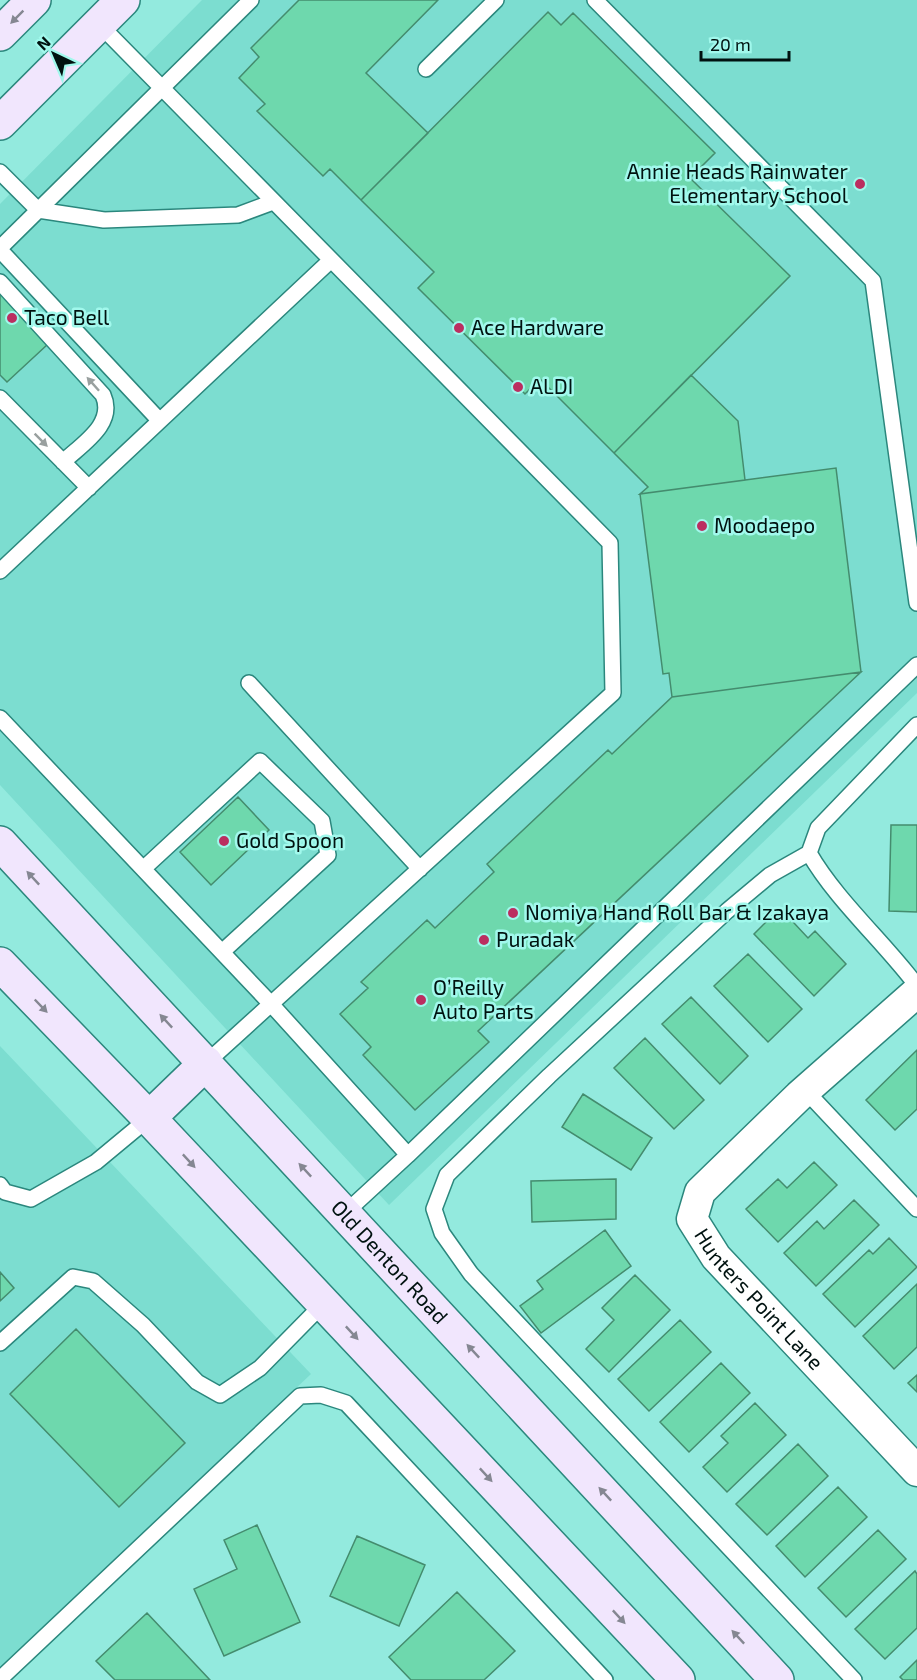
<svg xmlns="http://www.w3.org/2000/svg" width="917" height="1680" font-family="'Exo 2',sans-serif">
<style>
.built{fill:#7cddd0}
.building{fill:#6ed8ad;stroke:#448c6e;stroke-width:1.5}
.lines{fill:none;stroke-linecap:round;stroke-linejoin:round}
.service-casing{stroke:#2b877d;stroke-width:18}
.minor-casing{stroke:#2b877d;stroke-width:33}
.secondary-casing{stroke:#2b877d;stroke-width:36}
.service{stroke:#fff;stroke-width:15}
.minor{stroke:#fff;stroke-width:30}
.secondary{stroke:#f1e6fd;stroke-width:33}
.oneway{fill:#858792}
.oneway2{fill:#99a09f}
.poi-dot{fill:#bb2e60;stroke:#a1f8ec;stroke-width:2}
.labels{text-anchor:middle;stroke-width:5;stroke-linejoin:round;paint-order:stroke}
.poi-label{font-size:21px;fill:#001210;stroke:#a1f8ec;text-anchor:start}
.street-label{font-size:21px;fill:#001210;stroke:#a1f8ec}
</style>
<rect width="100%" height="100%" fill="#93eade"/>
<path class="built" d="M 202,0 L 917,0 L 917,693 L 389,1205 L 0,785 L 0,204 Z
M 0,1046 L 311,1374 L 0,1668 Z"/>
<path class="building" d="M 299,0 L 438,0 L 366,73 L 428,133 L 361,200 L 330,169 L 323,176 L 257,111 L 265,104 L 239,78 L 259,57 L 251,48 Z
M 548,12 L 561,25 L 573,13 L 715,153 L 690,178 L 790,276 L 614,453 L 540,379 L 525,394 L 418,288 L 434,272 L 361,200 Z
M 0,293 L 48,344 L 7,382 L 0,375 Z
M 691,375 L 738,421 L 745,480 L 640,494 L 648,487 L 614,453 Z
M 836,468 L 861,672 L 672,697 L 669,673 L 663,674 L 640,494 Z
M 861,672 L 478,1031 L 489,1042 L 415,1110 L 363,1055 L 371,1047 L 340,1014 L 368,988 L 361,982 L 427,920 L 435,928 L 494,872 L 487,864 L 608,750 L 612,754 L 672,697 Z
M 238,797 L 269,830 L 211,885 L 180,852 Z
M 891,825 L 917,825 L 917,912 L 889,911 Z
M 780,908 L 808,938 L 815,931 L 846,964 L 814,996 L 754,934 Z
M 748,954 L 802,1009 L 768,1042 L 714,986 Z
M 691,997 L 748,1056 L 720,1084 L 662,1024 Z
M 645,1038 L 704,1100 L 674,1129 L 614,1068 Z
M 917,1050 L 917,1109 L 895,1130 L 866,1100 Z
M 583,1094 L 652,1138 L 631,1170 L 562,1127 Z
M 814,1162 L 837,1185 L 778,1242 L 746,1209 L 778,1179 L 787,1188 Z
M 616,1179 L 616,1219 L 532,1222 L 531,1181 Z
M 854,1200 L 879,1225 L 816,1286 L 784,1253 L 817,1221 L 824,1229 Z
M 605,1230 L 631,1266 L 541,1333 L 520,1306 L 543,1289 L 537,1281 Z
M 889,1238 L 917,1267 L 855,1327 L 823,1294 L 869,1250 L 873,1254 Z
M 0,1272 L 14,1288 L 0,1301 Z
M 635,1275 L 670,1310 L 609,1372 L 586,1349 L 614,1320 L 602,1308 Z
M 917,1284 L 917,1347 L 894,1369 L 863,1336 Z
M 680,1320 L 711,1352 L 649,1411 L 618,1379 Z
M 76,1329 L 185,1443 L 119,1507 L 10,1394 Z
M 721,1363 L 750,1393 L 689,1452 L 660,1422 Z
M 917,1375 L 917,1392 L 908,1383 Z
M 755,1403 L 786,1435 L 727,1492 L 703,1467 L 728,1443 L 721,1436 Z
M 798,1444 L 828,1476 L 767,1535 L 736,1504 Z
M 838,1487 L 867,1517 L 805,1577 L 776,1546 Z
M 257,1525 L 300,1622 L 224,1656 L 194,1589 L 237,1569 L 224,1540 Z
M 878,1530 L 906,1559 L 846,1617 L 818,1588 Z
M 357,1536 L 425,1565 L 399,1626 L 330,1596 Z
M 915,1571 L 917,1574 L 917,1628 L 885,1659 L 855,1629 Z
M 457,1592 L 515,1651 L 484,1680 L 411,1680 L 389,1657 Z
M 147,1613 L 210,1680 L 115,1680 L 96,1661 Z
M 917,1660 L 917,1680 L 903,1680 L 900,1677 Z"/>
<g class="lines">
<g class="service-casing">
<path id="service" d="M 595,0 L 873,281 L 917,603
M 99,24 L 610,543 L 613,693 L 206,1063
M 426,69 L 496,0
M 0,172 L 38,210 L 104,220 L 238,215 L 273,202
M 0,248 L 251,0
M 0,250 L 159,420
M 0,282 L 103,395 C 116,424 82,444 63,462
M 0,398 L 89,488
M 0,571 L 331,260
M 249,683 L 420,869
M 0,718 L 271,1004 L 408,1155 L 917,665
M 917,725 L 818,828 L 809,853 C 836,900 884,942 917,986
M 809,853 L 770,875 L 727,911 L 549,1076 L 447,1175 L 434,1209 L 442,1233 L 471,1274 L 854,1680
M 143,869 L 260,761 L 322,821 L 328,855 L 222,952
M 805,1090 L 917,1209
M 0,1185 L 5,1192 L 31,1199 L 96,1162 L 149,1118
M 345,1213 L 408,1155
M 0,1343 L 73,1277 L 93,1281 L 143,1325 L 197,1382 L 220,1395 L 260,1368 L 324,1303
M 0,1679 L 300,1396 L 321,1395 L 346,1403 L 605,1680"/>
</g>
<g class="minor-casing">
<g id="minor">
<path id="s1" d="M 917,992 L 799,1096 L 700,1192 L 692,1219 L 716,1257 L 917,1471"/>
</g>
</g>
<g class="secondary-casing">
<g id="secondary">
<path d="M 0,34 L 34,0"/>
<path d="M 0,123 L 123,0"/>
<path id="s2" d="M 0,843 L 777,1680"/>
<path d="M 0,964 L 149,1118 L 678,1680"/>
<path d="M 149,1118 L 206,1063"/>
</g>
</g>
<use href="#service" class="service"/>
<use href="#minor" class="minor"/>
<use href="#secondary" class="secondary"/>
</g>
<defs><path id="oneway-solid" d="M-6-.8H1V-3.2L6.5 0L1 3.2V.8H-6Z" transform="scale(1.5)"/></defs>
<g class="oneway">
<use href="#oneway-solid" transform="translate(17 17) rotate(135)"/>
<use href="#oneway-solid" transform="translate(33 878) rotate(-133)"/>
<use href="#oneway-solid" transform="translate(41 1006) rotate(46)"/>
<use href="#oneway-solid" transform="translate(166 1021) rotate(-133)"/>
<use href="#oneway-solid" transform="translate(189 1161) rotate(47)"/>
<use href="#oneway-solid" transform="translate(305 1170) rotate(-133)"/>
<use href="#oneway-solid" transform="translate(352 1333) rotate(47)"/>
<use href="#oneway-solid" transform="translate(473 1351) rotate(-133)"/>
<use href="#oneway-solid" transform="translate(486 1475) rotate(47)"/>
<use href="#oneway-solid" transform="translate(605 1494) rotate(-133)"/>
<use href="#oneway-solid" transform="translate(619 1617) rotate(47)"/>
<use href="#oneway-solid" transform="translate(738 1637) rotate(-133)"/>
</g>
<g class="oneway2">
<use href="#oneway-solid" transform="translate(93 384) rotate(-132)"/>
<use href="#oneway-solid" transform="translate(41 440) rotate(45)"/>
</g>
<g class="poi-dot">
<circle cx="860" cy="184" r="6"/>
<circle cx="12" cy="318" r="6"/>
<circle cx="459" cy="328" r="6"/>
<circle cx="518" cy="387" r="6"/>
<circle cx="702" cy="526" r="6"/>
<circle cx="224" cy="841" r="6"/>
<circle cx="513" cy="913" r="6"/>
<circle cx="484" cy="940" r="6"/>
<circle cx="421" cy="1000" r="6"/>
</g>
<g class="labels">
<g class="poi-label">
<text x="848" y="179" text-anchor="end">Annie Heads Rainwater<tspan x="848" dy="24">Elementary School</tspan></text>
<text x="24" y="325">Taco Bell</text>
<text x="471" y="335">Ace Hardware</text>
<text x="530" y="394">ALDI</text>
<text x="714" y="533">Moodaepo</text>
<text x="236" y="848">Gold Spoon</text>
<text x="525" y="920">Nomiya Hand Roll Bar &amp; Izakaya</text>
<text x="496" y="947">Puradak</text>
<text x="433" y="995">O’Reilly<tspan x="433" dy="24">Auto Parts</tspan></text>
</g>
<g class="street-label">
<text dy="7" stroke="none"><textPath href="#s2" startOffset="572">Old Denton Road</textPath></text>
<text dy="7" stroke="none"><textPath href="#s1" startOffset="428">Hunters Point Lane</textPath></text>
</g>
</g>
<g transform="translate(54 54) rotate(316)" stroke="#a1f8ec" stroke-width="4.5" paint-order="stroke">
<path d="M0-4.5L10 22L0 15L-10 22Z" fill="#001210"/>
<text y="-9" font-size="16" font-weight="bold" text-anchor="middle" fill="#001210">N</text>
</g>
<path d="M701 51v9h88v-9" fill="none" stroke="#001210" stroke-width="3"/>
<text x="710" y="51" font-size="18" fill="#001210" stroke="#a1f8ec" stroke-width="4.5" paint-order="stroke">20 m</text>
</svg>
